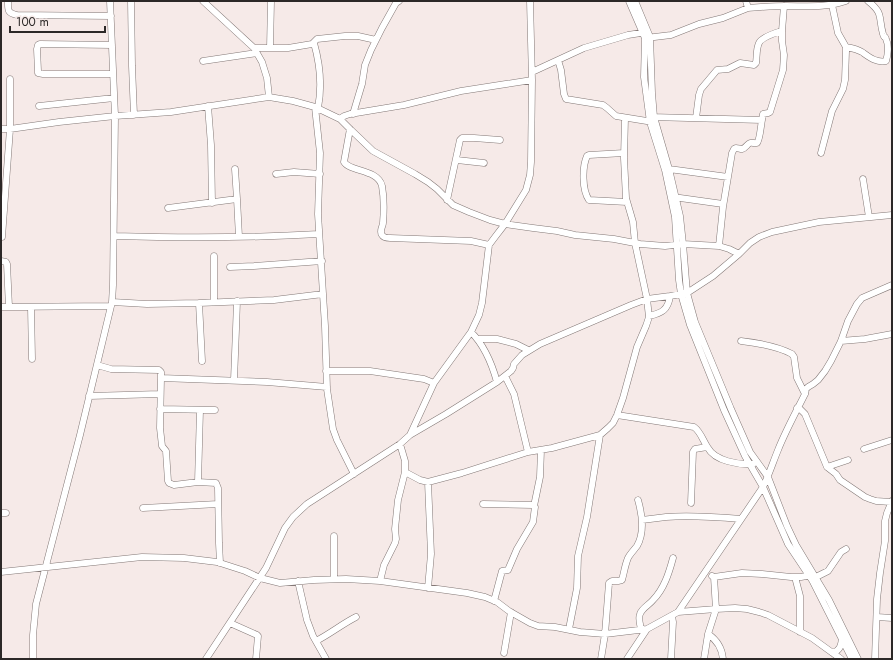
<svg xmlns="http://www.w3.org/2000/svg" width="893" height="660" font-family="Jost,sans-serif">
<style>
.lines{fill:none;stroke-linecap:round;stroke-linejoin:round}
.minor-casing{stroke:#837876;stroke-width:7}
.minor{stroke:#fff;stroke-width:6}
</style>
<rect width="100%" height="100%" fill="#f6eae8"/>
<g class="lines">
<g class="minor-casing">
<path id="minor" d="M 8,1 C 8,10 7,13 17,15 L 111,16
M 131,1 L 132,66 L 134,115
M 203,1 L 254,48 L 262,62 L 267,78 L 269,97
M 629,1 L 645,38 L 644,77 L 650,122 L 665,170 L 675,217 L 679,280 L 681,294 L 690,325 L 724,410 L 745,456 L 763,487 L 788,544 L 812,580 L 852,659
M 635,1 L 650,37 L 652,93 L 654,117 L 669,169 L 680,216 L 683,244 L 687,293 L 695,322 L 731,409 L 750,452 L 768,477 L 787,526 L 796,545 L 829,600 L 858,659
M 746,1 L 748,8 C 761,7 773,6 786,6 C 807,6 826,8 846,1
M 646,38 L 671,35 L 699,24 L 723,18 L 748,8
M 314,43 C 320,64 322,87 318,108
M 112,45 L 40,44 L 38,45 L 37,49 L 38,71 L 38,73 L 43,74 L 113,74
M 846,47 C 851,48 857,49 862,52 C 869,57 876,63 886,61 C 888,55 889,45 886,39 C 884,34 885,40 883,34 C 878,16 884,14 868,1
M 254,48 L 288,48 L 312,44 L 317,39 L 345,36 L 358,36 L 376,40
M 270,48 L 271,1
M 558,60 L 561,70 L 564,94 L 566,99 L 603,105 L 607,108 L 616,116 L 653,122
M 203,61 L 257,53
M 532,72 L 584,48 L 628,35 L 647,32
M 39,106 L 114,98
M 208,106 L 211,145 L 212,203
M 315,107 L 320,153 L 318,214 L 325,326 L 327,389 L 333,429 L 337,440 L 354,474
M 353,114 L 362,84 L 365,65 L 371,50 L 382,28 L 396,3 L 399,1
M 651,117 L 762,120 C 761,124 760,140 757,143 C 754,144 753,142 750,143 C 747,144 746,148 742,149 C 740,149 738,148 736,148 L 734,149 L 732,153 L 723,207 L 719,246
M 696,118 L 699,95 L 701,89 L 717,70 L 728,69 L 740,63 L 754,65 L 756,63 C 757,57 756,49 759,43 C 762,37 775,33 782,31
M 340,119 L 344,116 L 350,114 L 404,105 L 461,91 L 532,80
M 762,120 L 763,114 L 768,113 L 770,112 L 783,70 L 784,55 L 782,41 L 782,31 L 784,6
M 1,129 L 10,129 L 59,122 L 115,116 L 171,112 L 269,97 L 293,101 L 315,107 L 340,119 L 350,129 L 373,151 L 415,174 L 428,182 L 437,189 L 453,205 L 469,212 L 490,220 L 505,224 L 533,228 L 557,231 L 575,235 L 614,239 L 640,244 L 665,246 L 683,244 L 719,246 L 729,249 L 739,254
M 350,129 L 344,162 C 350,172 378,169 382,186 C 384,197 384,211 383,223 C 383,226 379,231 382,235 C 383,237 387,238 390,238 L 471,241 L 489,245
M 624,153 L 589,155 L 587,156 C 582,167 582,190 589,200 L 627,202
M 821,153 L 832,111 L 843,89 L 845,80 L 846,51 L 846,47 L 838,33 L 832,5
M 457,160 L 484,163
M 235,169 L 237,199
M 667,170 L 669,169 L 728,177
M 276,174 L 294,172 L 320,174
M 863,179 L 869,217
M 673,197 L 723,204
M 447,200 L 460,140 L 462,138 L 474,138 L 500,140
M 168,208 L 237,199 L 239,237
M 114,236 C 182,238 251,238 319,234
M 2,237 L 10,129 L 10,79
M 214,256 L 214,302
M 1,261 L 6,262 L 7,264 L 9,307
M 230,267 L 254,266 L 322,261
M 112,302 L 147,304 L 199,303 L 274,300 L 323,294
M 199,303 L 202,361
M 1,307 L 111,306
M 31,307 L 32,359
M 649,316 C 662,313 668,310 670,296
M 471,332 C 484,345 492,364 497,382
M 478,339 L 497,339 L 516,344 L 528,350
M 741,341 C 758,343 777,346 792,354 L 794,357 L 797,378 L 805,394
M 841,341 L 865,339 L 892,334
M 97,365 L 111,369 L 159,370 L 161,372 L 161,378 L 160,428 L 162,446 L 166,451 L 168,481 L 169,483 L 174,485 L 198,482 L 216,483 L 218,488 L 219,543 L 220,563
M 326,371 L 370,371 L 424,379 L 434,383
M 505,376 L 514,394 L 528,452
M 161,378 L 267,382 L 327,387
M 234,380 L 236,329 L 237,301
M 89,396 L 160,394
M 797,408 L 801,410 L 805,414 L 827,467 L 836,474 L 840,480 L 865,497 L 870,499 L 876,501 L 891,502
M 160,409 L 215,410
M 617,415 L 694,427 C 701,432 703,441 708,448 C 715,461 739,465 753,464
M 410,435 L 446,414 L 497,382 L 511,371 L 513,368 L 514,364 L 522,355 L 540,344 L 631,305 L 647,299 L 670,296 L 687,293 L 713,276 L 739,254 L 750,243 L 759,237 L 772,232 L 819,222 L 892,215
M 864,449 L 892,440
M 827,467 L 848,460
M 405,472 L 420,480 L 428,482 L 462,473 L 528,452 L 552,448 L 600,435 L 608,428 L 613,423 L 617,415 L 623,398 L 637,347 L 646,326 L 649,317 L 647,299 L 635,243 L 633,222 L 626,198 L 624,158 L 625,118
M 198,482 L 200,410
M 428,482 L 431,554 L 428,588
M 691,503 L 693,452 L 695,449 L 707,447
M 483,504 L 533,505 L 535,507 L 533,522 L 517,549 L 508,570 L 502,571 L 494,601
M 534,506 L 540,477 L 541,450
M 143,508 L 218,504
M 1,513 L 6,513
M 642,520 C 650,519 658,518 666,517 C 691,515 717,517 741,519
M 1,572 L 142,557 L 184,558 L 217,562 L 245,571 L 260,578 L 280,583 L 314,580 L 346,579 L 380,581 L 467,593 L 485,597 L 497,602 L 509,611 L 530,623 L 538,626 L 555,627 L 580,632 L 605,634 L 647,629
M 712,576 L 714,577 L 716,609 L 708,634 C 717,640 722,648 723,659
M 714,577 L 742,573 L 762,574 L 791,577 L 801,577 L 812,575
M 795,577 L 800,596 L 800,632
M 334,579 L 334,536
M 812,579 L 828,571 L 841,552 L 846,549
M 298,581 L 307,620 L 313,636 L 326,659
M 380,581 L 384,565 L 395,543 L 396,539 L 395,529 L 398,500 L 405,472 L 405,461 L 400,444
M 678,612 L 716,609 L 735,608 L 747,609 L 759,612 L 768,615 L 812,638 L 841,659
M 877,617 L 892,618
M 230,623 L 257,635 L 258,636 L 256,659
M 569,629 L 577,588 L 578,556 L 587,517 L 600,435
M 641,629 C 640,624 638,618 640,614 C 642,608 649,605 653,600 C 664,589 669,573 673,558
M 316,641 C 330,634 342,624 356,617
M 504,653 L 511,612
M 833,653 C 840,650 841,646 842,639
M 33,659 L 33,635 L 36,604 L 80,435 L 112,302 L 113,285 L 115,116 L 110,1
M 206,659 L 266,568 L 285,528 L 293,517 L 307,504 L 400,444 L 410,435 L 434,383 L 471,332 L 479,315 L 482,303 L 489,245 L 495,237 L 505,224 L 526,190 L 530,175 L 531,162 L 532,80 L 530,1
M 601,659 L 605,634 L 609,583 L 612,581 L 618,581 L 622,580 C 624,573 625,565 628,558 C 630,554 634,550 637,546 C 645,532 642,514 638,500
M 627,659 L 647,629 L 678,612 L 763,487 C 769,475 773,462 778,450 C 786,430 796,412 805,394 L 806,389 L 808,387 L 813,384 L 818,380 L 825,371 L 831,361 L 841,341 L 848,321 L 857,304 L 862,298 L 892,285
M 671,659 L 673,622 L 672,616
M 704,659 L 708,634
M 875,659 L 877,599 L 880,573 L 885,541 L 885,521 L 887,513 L 892,501"/>
</g>
<use href="#minor" class="minor"/>
</g>
<rect width="893" height="660" fill="none" stroke="#2c2827" stroke-width="4"/>
<path d="M10 26v6h95v-6" fill="none" stroke="#2c2827" stroke-width="2"/>
<text x="16" y="26" font-size="12" fill="#2c2827" stroke="#f6eae8" stroke-width="3" paint-order="stroke">100 m</text>
</svg>
